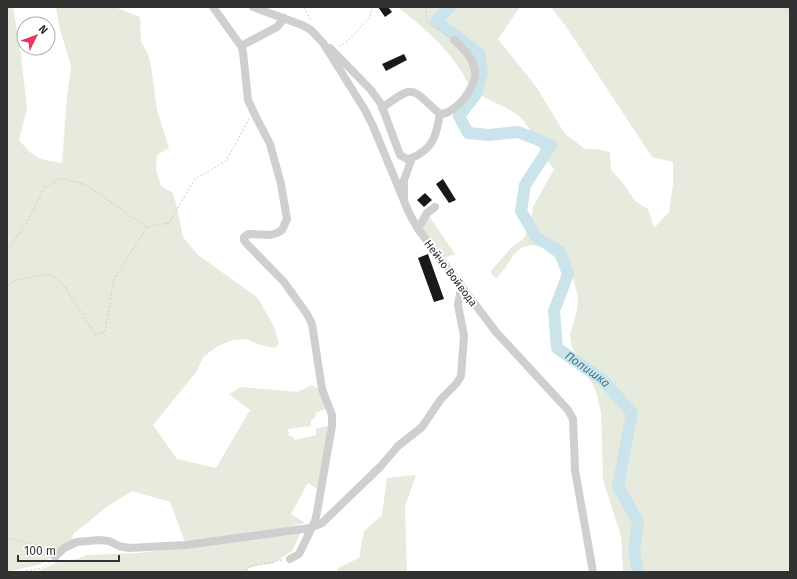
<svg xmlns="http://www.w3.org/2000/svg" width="797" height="579" font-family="'Fira Sans',sans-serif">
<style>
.green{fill:#e7ebde}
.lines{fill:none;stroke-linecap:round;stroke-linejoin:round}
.river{stroke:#cbe3eb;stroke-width:12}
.building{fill:#191919}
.path{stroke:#ccc;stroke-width:1;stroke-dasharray:2 2;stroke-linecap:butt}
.street{stroke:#cfcfcf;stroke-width:8}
.labels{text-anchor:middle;stroke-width:4;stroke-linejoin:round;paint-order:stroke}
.street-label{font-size:11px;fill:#323232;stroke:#fff}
.water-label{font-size:12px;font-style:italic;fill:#3d7a8e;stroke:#fff}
</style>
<rect width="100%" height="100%" fill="#fff"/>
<path class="green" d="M 7,7 L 13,7 L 21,55 L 27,108 L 19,140 C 35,159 38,159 62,163 L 67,96 L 71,66 L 59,26 L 56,7 L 115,7 L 140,17 L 141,42 L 148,54 L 151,66 L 157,110 L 169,148 L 157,155 L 156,170 L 161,186 L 172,192 L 176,203 L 183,237 L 198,255 L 258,298 L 274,327 L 279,343 L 275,348 L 260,345 L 246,339 L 233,340 L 218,346 L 203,357 L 197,371 L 153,425 L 177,459 L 216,468 L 250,410 L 229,394 L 241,387 L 298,392 L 311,385 L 321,390 L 329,408 L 315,413 L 316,416 L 311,421 L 311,426 L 288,429 L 289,436 L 292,436 L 295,440 L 316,435 L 316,429 L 331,425 L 319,490 L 308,483 L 291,514 L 305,523 L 279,529 L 185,542 L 170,502 L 132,491 L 108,506 L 73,534 L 72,548 L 58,553 L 41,564 L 7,572 Z
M 397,7 L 520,7 L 498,39 L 537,88 L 565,134 L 585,149 L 597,149 L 610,152 L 611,170 L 623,183 L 635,201 L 648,209 L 654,228 L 669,212 L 673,185 L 673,162 L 652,157 L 567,28 L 551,7 L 790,7 L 790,572 L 623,572 L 621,536 L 603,480 L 601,413 L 596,391 L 572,347 L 570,335 L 577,310 L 578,298 L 572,273 L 544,248 L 532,245 L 523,247 L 516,252 L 502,272 L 496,278 L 492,275 L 491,271 L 510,249 L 524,238 L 530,227 L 533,207 L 554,169 C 551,165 547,161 544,157 C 536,144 532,129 521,118 C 505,103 483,102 469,85 C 465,80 464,74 460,69 C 444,45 420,24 397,7 Z
M 429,216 L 455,254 L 444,258 L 422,229 Z
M 416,475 L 405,506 L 407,572 L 337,572 L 338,568 L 359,558 L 364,531 L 382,515 L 387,478 Z
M 301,532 L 292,551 L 272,564 L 261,565 L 248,568 L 249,572 L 37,572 L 60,561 L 77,559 L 87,555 L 138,553 L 180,548 Z"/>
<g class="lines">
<path class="river" id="s1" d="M 450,7 L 436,21 L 479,53 L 482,73 L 476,94 L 459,116 L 468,133 L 489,135 L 518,132 L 551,145 L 525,185 L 521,211 L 536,237 L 560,252 L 568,274 L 554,311 L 557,348 L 603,380 L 632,413 L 618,486 L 638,522 L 634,552 L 638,572"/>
</g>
<path class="building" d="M 378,7 L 388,7 L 392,12 L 385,17 Z
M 404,54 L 407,60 L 386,71 L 382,64 Z
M 443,179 L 456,200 L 449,203 L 436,184 Z
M 425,193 L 432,200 L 424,207 L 417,200 Z
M 428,254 L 444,299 L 434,302 L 418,258 Z"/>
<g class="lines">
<path class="path" d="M 304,7 L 311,21
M 427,7 L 426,9 L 427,23 L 448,36
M 782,7 L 790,12
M 339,47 L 348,41 L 370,17 L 372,7
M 7,250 L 26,224 L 44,188 L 62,178 L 86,185 L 147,227 L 169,223 L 195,179 L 226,161 L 249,119
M 7,285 L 16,280 L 49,274 L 64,285 L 95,335 L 105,332 L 114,279 L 147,227
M 7,538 L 53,549
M 18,572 L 43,568 L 49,563
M 242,572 L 251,566 L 282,560"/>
<path class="street" d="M 213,7 L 241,46 L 243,52 L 248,100 L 256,117 L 270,144 L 281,184 L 287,219 L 282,230 L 277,233 L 270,235 L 248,234 L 244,237 L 244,240 L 247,244 L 284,282 L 307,314 L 312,324 L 322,389 L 332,415 L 332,426 L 317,512 L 315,521 L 299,554 L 290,559
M 253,7 L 302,25 L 311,30 L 323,43 L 365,110 L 373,126 L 409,213 L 418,229 L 496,332 L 568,410 L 573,419 L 575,470 L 593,572
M 241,46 L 277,27 L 284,18
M 330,48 L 371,90 L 381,104 L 400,155 L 407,159 L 412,158
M 382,108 C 416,83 410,88 440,114 C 455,115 478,85 475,71 C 472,56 464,49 454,40
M 404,197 L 404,180 L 412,158 C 434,148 436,136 440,114
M 418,229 L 427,213 L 435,207
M 55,557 L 64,548 L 77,542 L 99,540 L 109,541 L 119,546 L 129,548 L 186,545 L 310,528 L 322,523 L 380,467 L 398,446 L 422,427 L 441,399 L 456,384 L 461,376 L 464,336 L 458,305 L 461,288"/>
</g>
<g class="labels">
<g class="street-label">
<text transform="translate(451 273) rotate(53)" y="4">Нейчо Войвода</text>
</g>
<g class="water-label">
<text dy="4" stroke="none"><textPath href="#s1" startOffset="518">Попишка</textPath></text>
</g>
</g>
<rect width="797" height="579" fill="none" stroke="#323232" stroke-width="16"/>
<g transform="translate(36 36) rotate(48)"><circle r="19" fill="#ffffff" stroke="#adadad"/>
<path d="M0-3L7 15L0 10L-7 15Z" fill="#e5385d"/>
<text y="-6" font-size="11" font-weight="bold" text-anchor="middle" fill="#323232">N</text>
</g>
<path d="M18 555v6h101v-6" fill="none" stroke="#323232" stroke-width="2"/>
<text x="24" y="555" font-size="12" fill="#323232" stroke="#ffffff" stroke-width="3" paint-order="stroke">100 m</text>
</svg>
